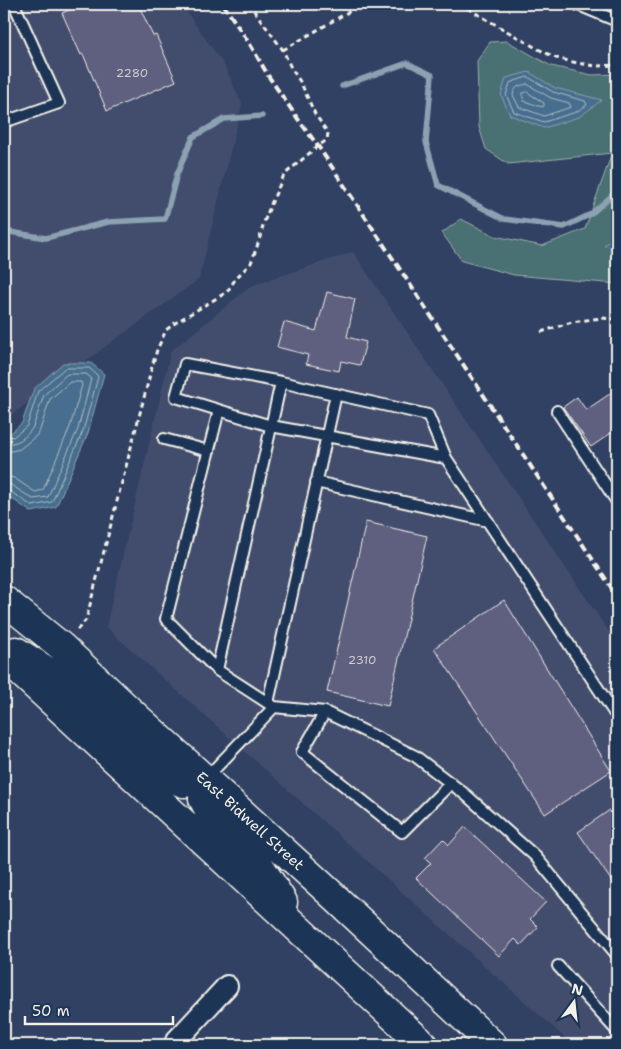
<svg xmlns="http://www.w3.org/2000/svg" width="621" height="1049" font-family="'Shantell Sans',sans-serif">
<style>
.built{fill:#434d6e}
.green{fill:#496f72;stroke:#9eb0ad}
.water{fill:#466e8e;stroke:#8ca2b2}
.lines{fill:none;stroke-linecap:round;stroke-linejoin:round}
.shore{stroke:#aebdc4;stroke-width:1}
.stream{stroke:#8ca2b2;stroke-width:5.5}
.building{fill:#5f5e80;stroke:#f4f1e8}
.service-casing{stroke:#f4f1e8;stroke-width:14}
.minor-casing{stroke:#f4f1e8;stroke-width:24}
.primary-casing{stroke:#f4f1e8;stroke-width:31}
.path{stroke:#f4f1e8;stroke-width:3;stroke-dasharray:5 4;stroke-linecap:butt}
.service{stroke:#1d3557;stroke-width:10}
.minor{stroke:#1d3557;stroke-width:20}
.primary{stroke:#1d3557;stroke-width:28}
.rail{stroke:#f4f1e8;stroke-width:4;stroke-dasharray:8 4;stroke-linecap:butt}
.labels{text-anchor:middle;stroke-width:4;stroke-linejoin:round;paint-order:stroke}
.number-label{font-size:12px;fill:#cfccce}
.street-label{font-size:15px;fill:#f4f1e8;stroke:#1d3557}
</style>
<rect width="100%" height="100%" fill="#314163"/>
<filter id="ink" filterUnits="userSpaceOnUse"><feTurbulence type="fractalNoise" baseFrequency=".02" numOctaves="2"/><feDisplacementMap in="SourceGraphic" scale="10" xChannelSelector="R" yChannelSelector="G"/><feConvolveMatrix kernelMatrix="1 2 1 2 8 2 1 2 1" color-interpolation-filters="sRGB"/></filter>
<g filter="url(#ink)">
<path class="built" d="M 4,4 L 181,4 L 224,65 L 242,104 L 199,279 L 4,420 Z
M 353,252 L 617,644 L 617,1045 L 573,1045 L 106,627 L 171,351 L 251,286 Z"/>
<path class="green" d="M 507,41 L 551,66 L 592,75 L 617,74 L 617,284 L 514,275 L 462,261 L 442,233 L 461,219 L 495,236 L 542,246 L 585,229 L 612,153 L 508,164 L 486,149 L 479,127 L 477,61 L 490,42 Z"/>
<path class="water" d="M 529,72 L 555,88 L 602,100 L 579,117 L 544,128 L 510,115 L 501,95 L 506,78 Z
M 617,235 L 617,258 L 604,245 Z
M 63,363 L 91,363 L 104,374 L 88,433 L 56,507 L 31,512 L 4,493 L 4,431 L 11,433 L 22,423 L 34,389 Z"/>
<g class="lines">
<path class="shore" d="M 528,77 L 553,92 L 585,101 L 587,105 L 576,112 L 544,122 L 514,112 L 506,95 L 510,83 Z
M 527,84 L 551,98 L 569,103 L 571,107 L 544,116 L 519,107 L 513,95 C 515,86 519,86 527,84 Z
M 527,92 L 544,103 L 544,106 L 542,107 L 524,101 L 522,94 Z
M 4,436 L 13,437 L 27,426 L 38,391 L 65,368 L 89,368 L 97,375 L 98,377 L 83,431 L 52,502 L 32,506 L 8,490 L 4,489
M 4,443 C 17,445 26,438 33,427 L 44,395 L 67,374 L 86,374 L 90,377 L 91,379 L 78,429 L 48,497 L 33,499 L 11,485 L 4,483
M 4,450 L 12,451 L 20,449 L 36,436 L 40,430 L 50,399 L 70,382 L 81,382 L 82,385 L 70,427 L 43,490 L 35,492 L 14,478 L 4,476"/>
<path class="stream" d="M 342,86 L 407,63 L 432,75 L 426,142 L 438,185 L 504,219 L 564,227 L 591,214 L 617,191
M 4,231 L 46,238 L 108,222 L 165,219 L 177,174 L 193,137 L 224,119 L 262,116"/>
</g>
<path class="building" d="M 83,4 L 138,4 L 153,36 L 156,35 L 176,81 L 107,111 L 83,54 L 81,55 L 62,13 Z
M 327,292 L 355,299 L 347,337 L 366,342 L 360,365 L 341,361 L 339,371 L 306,364 L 308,355 L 277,347 L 284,322 L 316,331 Z
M 617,389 L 617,429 L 591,447 L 563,407 L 577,397 L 586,410 Z
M 366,522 L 427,536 L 388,706 L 327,692 Z
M 504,600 L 611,771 L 545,814 L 434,648 Z
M 617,805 L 617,889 L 578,832 Z
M 465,827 L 546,902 L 530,919 L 538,927 L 521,945 L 515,939 L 499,956 L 416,878 L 431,863 L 425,858 L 443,839 L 449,845 Z"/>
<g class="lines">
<g class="service-casing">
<path id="service" d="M 576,4 L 617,21
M 4,122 L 59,103 L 14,4
M 557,411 L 617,502
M 164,439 L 209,451
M 446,458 L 617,717
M 316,482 L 488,521
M 217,670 L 166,619 L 219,410
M 268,703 L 336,394
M 274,707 L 325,712 L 415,756 L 466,795 L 535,856 L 617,955
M 325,712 L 302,752 L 402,832 L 451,783
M 206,778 L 274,707 L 217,670 L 281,382 L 185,364 L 176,397 L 271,426 L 446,458 L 428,415 L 281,382
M 558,966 L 617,1031"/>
</g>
<g class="minor-casing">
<path id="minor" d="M 181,1045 L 176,1041 L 227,986"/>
</g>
<g class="primary-casing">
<path id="primary" d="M 4,600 L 62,647 L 129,710 L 329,892 L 493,1045
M 16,651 L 71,686 L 162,772 L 173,779 L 184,783 L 204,779 L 203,799 L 211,814 L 256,860 L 283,902
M 4,657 L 424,1045"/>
</g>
<path class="path" d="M 460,4 L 538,49 L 556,58 L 577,63 L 596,66 L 617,65
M 283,50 L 362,4
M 541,332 L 572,322 L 601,318 L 617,319
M 77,630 L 86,620 L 153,363 L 157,350 L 166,330 L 175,323 L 227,292 L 236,278 L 251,263 L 259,241 L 264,222 L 271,204 L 284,175 L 318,146 L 327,140 L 328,133 L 315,114 L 301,83 L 291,68 L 283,50 L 249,4"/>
<use href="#service" class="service"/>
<use href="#minor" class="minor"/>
<use href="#primary" class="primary"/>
<path class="rail" d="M 223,4 L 251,46 L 269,77 L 298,119 L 318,146 L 617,596"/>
</g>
</g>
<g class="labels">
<g class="number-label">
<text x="132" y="77">2280</text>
<text x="362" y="664">2310</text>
</g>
<g class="street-label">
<text transform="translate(250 821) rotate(42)" y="5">East Bidwell Street</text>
</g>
</g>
<rect width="621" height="1049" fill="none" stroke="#1d3557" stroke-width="20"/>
<rect x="10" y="10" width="601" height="1029" fill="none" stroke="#f4f1e8" stroke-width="2" filter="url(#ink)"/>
<g transform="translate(574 1002) rotate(15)" stroke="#1d3557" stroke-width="4" paint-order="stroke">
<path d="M0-4L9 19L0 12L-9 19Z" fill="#f4f1e8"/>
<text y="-8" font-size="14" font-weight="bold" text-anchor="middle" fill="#f4f1e8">N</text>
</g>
<path d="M25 1016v8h148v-8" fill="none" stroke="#f4f1e8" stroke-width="2.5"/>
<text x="32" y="1016" font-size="15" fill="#f4f1e8" stroke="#1d3557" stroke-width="4" paint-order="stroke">50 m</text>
</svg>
